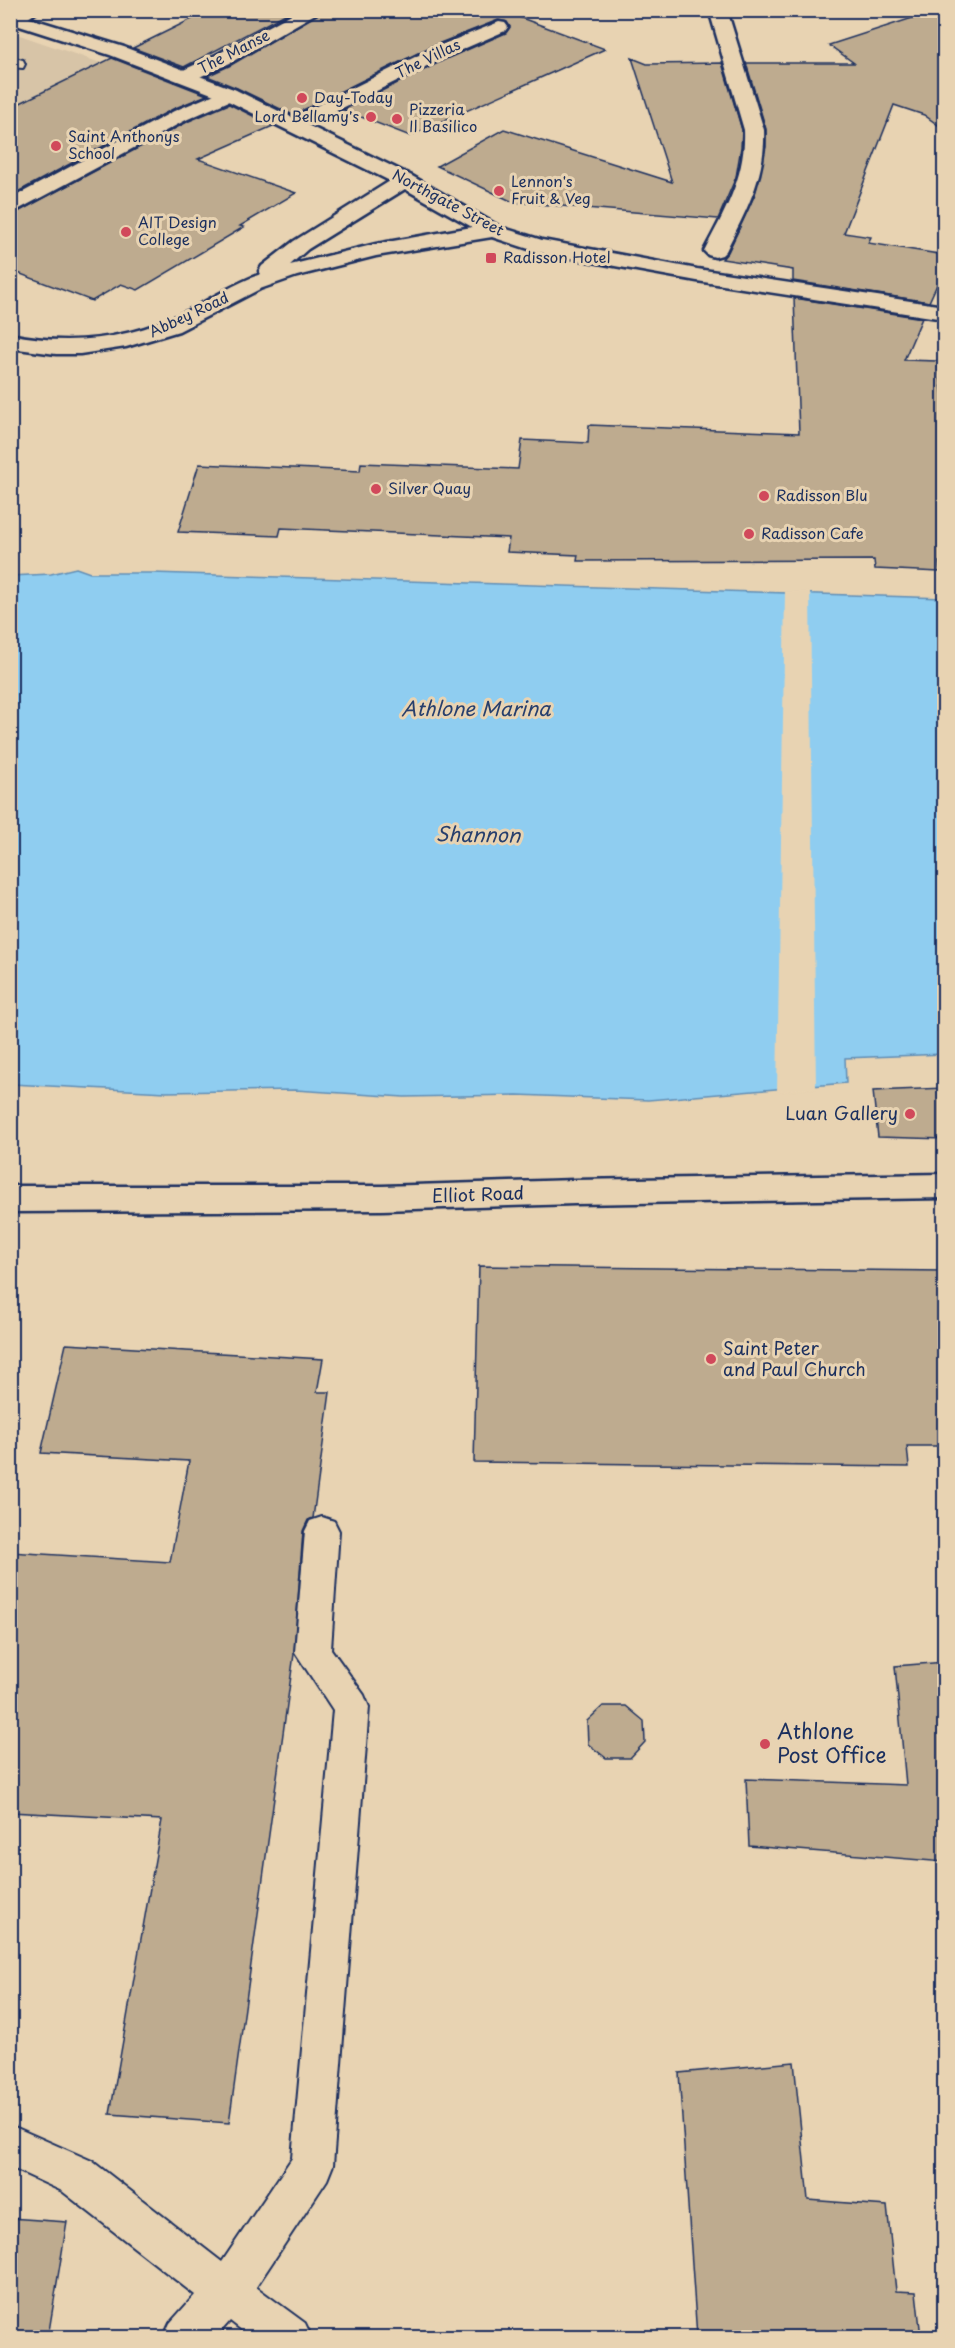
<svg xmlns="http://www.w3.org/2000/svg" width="955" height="2348" font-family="'Playpen Sans',sans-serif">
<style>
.built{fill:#d7c4a7}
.water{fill:#8fcdf0;stroke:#618eb6;stroke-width:1.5}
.pier{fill:#e8d3b2}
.building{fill:#beab8f;stroke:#1b2f5e;stroke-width:1.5}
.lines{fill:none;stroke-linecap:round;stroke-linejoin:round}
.service-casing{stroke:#1b2f5e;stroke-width:4}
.minor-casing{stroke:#1b2f5e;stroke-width:5}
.tertiary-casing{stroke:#1b2f5e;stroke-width:5}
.secondary-casing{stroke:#1b2f5e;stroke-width:5}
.service{fill:#e8d3b2;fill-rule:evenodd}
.minor{fill:#e8d3b2;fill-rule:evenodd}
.tertiary{fill:#e8d3b2;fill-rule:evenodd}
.secondary{fill:#e8d3b2;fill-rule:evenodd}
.poi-dot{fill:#d1495b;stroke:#e8d3b2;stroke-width:2}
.labels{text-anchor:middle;stroke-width:6;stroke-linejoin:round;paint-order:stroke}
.far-street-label{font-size:15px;fill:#1b2f5e;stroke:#e8d3b2}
.far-poi-label{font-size:15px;fill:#1b2f5e;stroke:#e8d3b2;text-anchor:start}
.poi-label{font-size:18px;fill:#1b2f5e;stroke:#e8d3b2;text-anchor:end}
.street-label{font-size:18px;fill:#1b2f5e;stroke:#e8d3b2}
.water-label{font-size:20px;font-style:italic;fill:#273f6d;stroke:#e8d3b2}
.near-poi-label{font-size:21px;fill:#1b2f5e;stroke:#e8d3b2;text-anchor:start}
</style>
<rect width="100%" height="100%" fill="#e8d3b2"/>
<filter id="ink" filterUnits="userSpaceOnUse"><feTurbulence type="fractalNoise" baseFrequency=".0167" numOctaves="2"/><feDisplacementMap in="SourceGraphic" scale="12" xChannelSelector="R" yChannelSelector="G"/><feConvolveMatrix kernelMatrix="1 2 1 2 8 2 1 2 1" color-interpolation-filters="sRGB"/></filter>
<g filter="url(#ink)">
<path class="built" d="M 11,32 L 144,78 L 11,193 Z"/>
<path class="water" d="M 76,568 L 90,573 L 153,573 L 944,598 L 944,1054 L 845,1058 L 846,1083 L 648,1100 L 517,1095 L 404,1097 L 295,1090 L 166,1092 L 11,1084 L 10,576 L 51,574 Z"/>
<path class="pier" d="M 785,592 L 810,592 L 816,1088 L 777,1092 Z"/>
<path class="building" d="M 210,10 L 293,10 L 184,67 L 133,48 Z
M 324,10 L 500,10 L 605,49 L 410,136 L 343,110 L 446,59 L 506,33 L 510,27 L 507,22 L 498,20 L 430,47 L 293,115 L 237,88 L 207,76 L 231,65 Z
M 937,10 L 945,10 L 945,130 L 924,115 L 894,105 L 844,233 L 871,237 L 868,243 L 945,255 L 945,267 L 929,302 L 793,281 L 793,270 L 722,259 L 728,252 L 755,194 L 766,147 L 766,129 L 746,63 L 854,63 L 829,45 Z
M 112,58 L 207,95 L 173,109 L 10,196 L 10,108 Z
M 632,58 L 647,64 L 722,63 L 742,130 L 741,147 L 736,177 L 718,219 L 513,202 L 437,166 L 504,129 L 672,182 Z
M 229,104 L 273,126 L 198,159 L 296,193 L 240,226 L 244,227 L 138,290 L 121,284 L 92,301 L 10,270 L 10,216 L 189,121 Z
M 794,298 L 922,318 L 904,360 L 938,361 L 945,410 L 945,562 L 939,562 L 940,572 L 875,569 L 874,560 L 577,561 L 578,555 L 507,552 L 509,538 L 281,528 L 279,536 L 178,532 L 199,464 L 360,471 L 361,463 L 518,469 L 522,440 L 588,443 L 589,425 L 799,433 Z
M 945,1088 L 945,1139 L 878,1137 L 873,1091 Z
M 479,1266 L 945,1271 L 945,1446 L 907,1446 L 909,1467 L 474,1462 Z
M 66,1344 L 323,1359 L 317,1392 L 330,1392 L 313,1518 L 308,1520 L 303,1531 L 294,1654 L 229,2123 L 110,2114 L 162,1820 L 10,1812 L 10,1552 L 170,1562 L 189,1461 L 41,1453 Z
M 945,1662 L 945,1862 L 749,1846 L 746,1779 L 906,1785 L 895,1666 Z
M 603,1706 L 626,1706 L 644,1721 L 645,1742 L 630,1758 L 606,1758 L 588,1744 L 587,1721 Z
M 794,2062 L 808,2200 L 887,2206 L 896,2291 L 916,2292 L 921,2337 L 697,2337 L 679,2073 Z
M 10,2218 L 67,2222 L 48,2337 L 10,2337 Z"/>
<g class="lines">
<g class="service-casing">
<path id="service" d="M 10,57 L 23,60 L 25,64 L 23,68 L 10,67 Z
M 322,1517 L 334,1521 L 339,1531 L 331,1649 L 364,1695 L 369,1707 L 333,2165 L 327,2180 L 256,2287 L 305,2323 L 312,2338 L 252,2338 L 230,2321 L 215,2338 L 163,2338 L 170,2323 L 195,2295 L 62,2191 L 10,2167 L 10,2125 L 92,2161 L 222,2262 L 292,2158 L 333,1710 L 295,1652 L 305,1531 L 310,1521 Z"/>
</g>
<g class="minor-casing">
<path id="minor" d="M 17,10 L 40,10 L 21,23 L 10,23 L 10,14 Z
M 299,10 L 322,10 L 230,63 L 193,80 L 179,80 L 177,76 L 179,72 L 216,55 Z
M 709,10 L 727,10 L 764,130 C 766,176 746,211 726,251 L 722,255 L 715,257 L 708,255 L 704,251 C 725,211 746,176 744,130 Z
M 499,22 L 505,23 L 508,27 L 505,31 L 445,57 L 300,129 L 286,129 L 283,125 L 286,121 L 431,49 Z
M 229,88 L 236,90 L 239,94 L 236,98 L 188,119 L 10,214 L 10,199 L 174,111 Z"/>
</g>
<g class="tertiary-casing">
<path id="tertiary" d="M 10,12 L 124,47 L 236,90 L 412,176 L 500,227 L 542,240 L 697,269 L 944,306 L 944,319 L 697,281 L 538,252 L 492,237 L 376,256 L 297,276 L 260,289 L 179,331 L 126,347 L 80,354 L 56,354 L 10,348 L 10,334 C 71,347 131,339 187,311 C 212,299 234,283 261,274 L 259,271 L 262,266 L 294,241 L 390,181 L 222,98 L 110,55 L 10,23 ZM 405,189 L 472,227 L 376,244 L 290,265 L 308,249 Z"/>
</g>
<g class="secondary-casing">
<path id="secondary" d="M 944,1174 L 944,1198 L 575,1204 L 382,1210 L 10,1212 L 10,1186 L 382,1186 L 575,1180 Z"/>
</g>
<use href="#service" class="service"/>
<use href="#minor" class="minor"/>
<use href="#tertiary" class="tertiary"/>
<use href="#secondary" class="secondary"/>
</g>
</g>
<g class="poi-dot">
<circle cx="302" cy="98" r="6"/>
<circle cx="371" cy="117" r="6"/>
<circle cx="397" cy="119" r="6"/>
<circle cx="56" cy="146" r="6"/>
<circle cx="499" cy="191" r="6"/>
<circle cx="126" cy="232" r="6"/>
<rect x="485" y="252" width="12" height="12" rx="3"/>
<circle cx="376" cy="489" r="6"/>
<circle cx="764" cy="496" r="6"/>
<circle cx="749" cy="534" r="6"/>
<circle cx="910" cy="1114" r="6"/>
<circle cx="711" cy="1359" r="6"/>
<circle cx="765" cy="1744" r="6"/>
</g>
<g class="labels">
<g class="far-street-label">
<text transform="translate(234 52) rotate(-27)" y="5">The Manse</text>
<text transform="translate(428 59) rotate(-26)" y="5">The Villas</text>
<text transform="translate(448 203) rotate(28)" y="5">Northgate Street</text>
<text transform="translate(189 315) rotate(-25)" y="5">Abbey Road</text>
</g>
<g class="far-poi-label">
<text x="314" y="103">Day-Today</text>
<text x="409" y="115">Pizzeria<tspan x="409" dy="17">Il Basilico</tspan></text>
<text x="359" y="122" text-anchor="end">Lord Bellamy's</text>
<text x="68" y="142">Saint Anthonys<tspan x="68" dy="17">School</tspan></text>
<text x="511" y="187">Lennon's<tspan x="511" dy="17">Fruit &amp; Veg</tspan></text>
<text x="138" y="228">AIT Design<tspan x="138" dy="17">College</tspan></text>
<text x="503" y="263">Radisson Hotel</text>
<text x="388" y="494">Silver Quay</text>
<text x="776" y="501">Radisson Blu</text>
<text x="761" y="539">Radisson Cafe</text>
</g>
<g class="poi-label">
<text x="898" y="1120">Luan Gallery</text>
<text x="723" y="1355" text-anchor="start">Saint Peter<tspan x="723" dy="21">and Paul Church</tspan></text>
</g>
<g class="street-label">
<text transform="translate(478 1195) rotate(-2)" y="6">Elliot Road</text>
</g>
<g class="water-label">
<text x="476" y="716">Athlone Marina</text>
<text transform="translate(478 835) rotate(1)" y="7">Shannon</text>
</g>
<g class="near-poi-label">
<text x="777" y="1739">Athlone<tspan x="777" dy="24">Post Office</tspan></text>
</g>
</g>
<rect width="955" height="2348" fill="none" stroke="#e8d3b2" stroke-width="36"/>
<rect x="18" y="18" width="919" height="2312" fill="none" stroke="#1b2f5e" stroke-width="2" filter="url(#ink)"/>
</svg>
